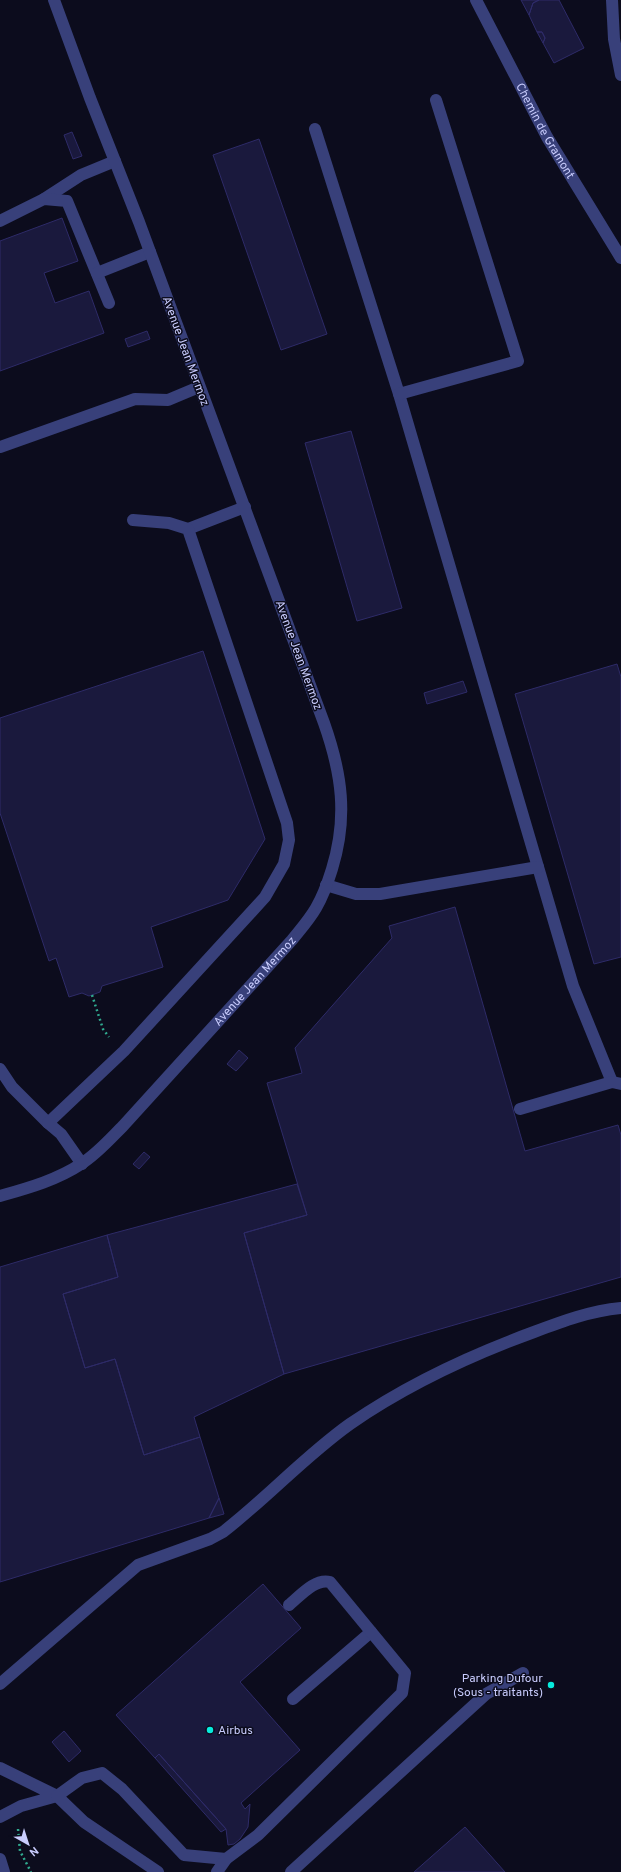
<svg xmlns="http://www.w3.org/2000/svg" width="621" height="1872" font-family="Overpass,sans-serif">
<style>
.building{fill:#1a193d;stroke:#2e2b68}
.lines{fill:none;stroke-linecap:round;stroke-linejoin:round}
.path{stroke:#30aa8f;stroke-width:2.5;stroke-dasharray:2 3;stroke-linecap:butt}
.minor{stroke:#38407a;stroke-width:12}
.poi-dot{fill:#07ecde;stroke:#0c0c1d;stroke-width:1.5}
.labels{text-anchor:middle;stroke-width:3;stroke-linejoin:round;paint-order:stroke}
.street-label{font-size:12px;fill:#c9ccfd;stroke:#0c0c1d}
.poi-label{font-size:12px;fill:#c9ccfd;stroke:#0c0c1d;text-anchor:end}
</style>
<rect width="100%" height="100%" fill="#0c0c1d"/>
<path class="building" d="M 521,0 L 539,0 L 533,3 L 529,15 Z
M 539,0 L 559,0 L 584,48 L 554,63 L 543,43 L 545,38 L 542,32 L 537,32 L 529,15 L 533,3 Z
M 537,32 L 542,32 L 545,38 L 543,43 Z
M 72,132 L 82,156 L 73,159 L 64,135 Z
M 259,139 L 327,334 L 281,350 L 213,155 Z
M 62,218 L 78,261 L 44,273 L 55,303 L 89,291 L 104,333 L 0,371 L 0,241 Z
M 147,331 L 150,339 L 128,347 L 125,339 Z
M 351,431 L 402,608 L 357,621 L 305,443 Z
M 203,651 L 265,839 L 228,900 L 151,927 L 163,967 L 102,986 L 100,992 L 89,996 L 82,993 L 69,997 L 56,958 L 49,961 L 0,813 L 0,718 Z
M 617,664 L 621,677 L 621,957 L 594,964 L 515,694 Z
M 463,681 L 467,692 L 427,704 L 424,693 Z
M 455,907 L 525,1151 L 618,1125 L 621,1135 L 621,1277 L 284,1374 L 244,1233 L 307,1215 L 267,1083 L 302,1073 L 295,1048 L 392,938 L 389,926 Z
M 239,1050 L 248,1058 L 236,1071 L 227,1064 Z
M 144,1152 L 150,1157 L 139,1169 L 133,1164 Z
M 297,1184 L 307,1215 L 244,1233 L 284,1374 L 194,1417 L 200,1437 L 144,1455 L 115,1359 L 85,1368 L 63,1294 L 118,1277 L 107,1235 Z
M 107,1235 L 118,1277 L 63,1294 L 85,1368 L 115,1359 L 144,1455 L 200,1437 L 219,1498 L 209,1518 L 0,1582 L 0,1267 Z
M 219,1498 L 224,1514 L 209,1518 Z
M 263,1584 L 301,1628 L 240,1682 L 300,1750 L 241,1803 L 245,1809 L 250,1804 L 248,1827 L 240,1839 L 234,1844 L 228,1845 L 226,1829 L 159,1754 L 155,1758 L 116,1715 Z
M 64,1731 L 81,1751 L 69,1762 L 52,1742 Z
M 159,1754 L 226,1829 L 221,1832 L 155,1758 Z
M 465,1827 L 505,1872 L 414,1872 Z"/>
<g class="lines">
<path class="path" d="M 92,995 L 103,1029 L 109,1037
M 18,1829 L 20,1851 L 31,1872"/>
<g class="minor">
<path id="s1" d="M 476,0 L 547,137 L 621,258"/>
<path d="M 612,0 L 614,39 L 621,75"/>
<path d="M 315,129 L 399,394 L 573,986 L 612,1082"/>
<path d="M 44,199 L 81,175 L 115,161"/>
<path d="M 0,221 L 44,199 L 67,201 L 109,303"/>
<path d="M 97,273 L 150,252"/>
<path d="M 399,394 L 518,361 L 436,100"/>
<path d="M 0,447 L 135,399 L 168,400 L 199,387"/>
<path d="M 188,529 L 245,507"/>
<path d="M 326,885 L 356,894 L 380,894 L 538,867"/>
<path d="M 0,1069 L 12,1087 L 48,1123"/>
<path d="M 520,1109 L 612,1082 L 621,1084"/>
<path d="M 82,1164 L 61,1134 L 48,1123 L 124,1051 L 265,897 L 284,864 L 289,840 L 287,823 L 188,529 L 169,523 L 133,520"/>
<path id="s2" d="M 0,1196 C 28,1188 57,1180 81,1164 C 97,1154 110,1139 123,1126 L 292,940 C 300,930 309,920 316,908 C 323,896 328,882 332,869 C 348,817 342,774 324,723 L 139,222 L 90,98 L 54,0"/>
<path d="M 0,1684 L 138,1565 L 210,1539 L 223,1532 C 267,1498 305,1456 350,1424 C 405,1386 471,1355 534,1332 C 563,1321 590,1311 621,1308"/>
<path d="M 293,1699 L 371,1632"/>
<path d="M 0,1768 L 57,1796 L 21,1806 L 0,1817"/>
<path d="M 0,1859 L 4,1872"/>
<path d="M 158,1872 L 84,1822 L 57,1796 L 82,1778 L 102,1773 L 122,1789 L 184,1855 L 226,1859"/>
<path d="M 217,1872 L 226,1859 L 258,1835 L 402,1693 L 405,1673 L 330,1582 C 315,1578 300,1596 289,1605"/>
<path d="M 291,1872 L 486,1694 L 523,1673"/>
</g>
</g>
<g class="poi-dot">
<circle cx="551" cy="1685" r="4"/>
<circle cx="210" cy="1730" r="4"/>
</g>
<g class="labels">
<g class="street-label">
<text dy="4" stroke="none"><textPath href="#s1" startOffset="148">Chemin de Gramont</textPath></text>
<text transform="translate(186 351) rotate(70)" y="4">Avenue Jean Mermoz</text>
<text transform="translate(299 655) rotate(70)" y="4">Avenue Jean Mermoz</text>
<text dy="4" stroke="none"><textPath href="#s2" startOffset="340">Avenue Jean Mermoz</textPath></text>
</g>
<g class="poi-label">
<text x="543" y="1682">Parking Dufour<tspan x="543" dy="14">(Sous - traitants)</tspan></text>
<text x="218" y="1734" text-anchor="start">Airbus</text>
</g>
</g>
<g transform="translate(28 1844) rotate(141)" stroke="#0c0c1d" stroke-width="3" paint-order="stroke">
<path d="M0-3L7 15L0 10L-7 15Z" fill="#c9ccfd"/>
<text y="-6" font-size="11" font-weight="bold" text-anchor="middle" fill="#c9ccfd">N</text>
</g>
</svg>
